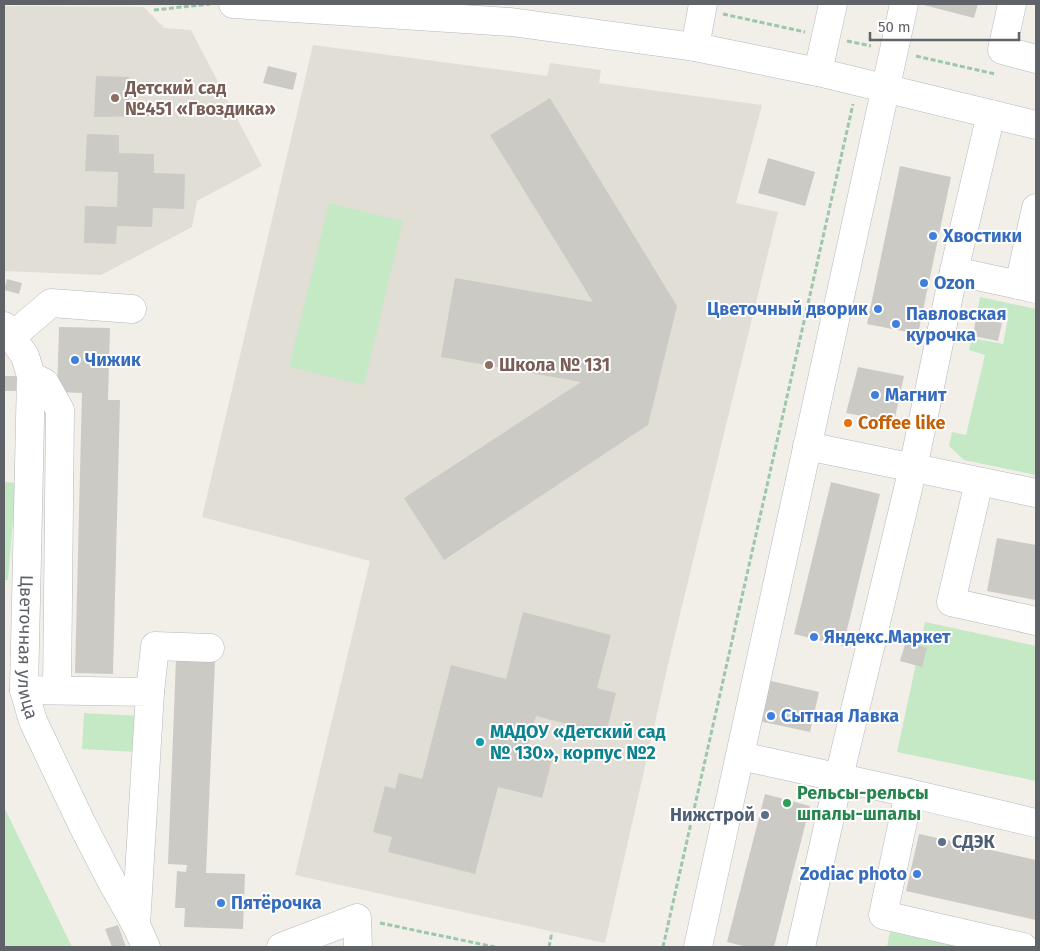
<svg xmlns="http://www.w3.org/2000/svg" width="1040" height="951" font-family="'Fira Sans',sans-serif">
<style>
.education{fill:#e1ded6}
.green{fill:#c5e8c5}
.building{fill:#cccac5}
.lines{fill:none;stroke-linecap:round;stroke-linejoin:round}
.minor-casing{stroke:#b5b8bc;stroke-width:29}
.path{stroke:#9cc7a9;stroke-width:3;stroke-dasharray:5 2.5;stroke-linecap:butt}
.minor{stroke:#fff;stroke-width:28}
.education-dot{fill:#8d6e63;stroke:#fff;stroke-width:2}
.shop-dot{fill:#3f7fe0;stroke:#fff;stroke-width:2}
.food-dot{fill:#e8710a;stroke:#fff;stroke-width:2}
.culture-dot{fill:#0f9aa8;stroke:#fff;stroke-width:2}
.leisure-dot{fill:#2e9e5b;stroke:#fff;stroke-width:2}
.service-dot{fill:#5c6f8a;stroke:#fff;stroke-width:2}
.labels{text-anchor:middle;stroke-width:4;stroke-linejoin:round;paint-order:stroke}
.education-label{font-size:18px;font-weight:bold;fill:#785e54;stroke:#fff;text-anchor:start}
.shop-label{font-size:18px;font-weight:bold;fill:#366cbe;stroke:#fff;text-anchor:start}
.food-label{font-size:18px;font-weight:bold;fill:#c56008;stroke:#fff;text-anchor:start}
.street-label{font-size:18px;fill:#5f6368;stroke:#fff}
.culture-label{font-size:18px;font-weight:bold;fill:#0d838f;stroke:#fff;text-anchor:start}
.leisure-label{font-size:18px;font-weight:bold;fill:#27864d;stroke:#fff;text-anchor:start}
.service-label{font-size:18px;font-weight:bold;fill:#4e5e75;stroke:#fff;text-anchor:end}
</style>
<rect width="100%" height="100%" fill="#f1efe8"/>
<path class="education" d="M 4,6 L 144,7 L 164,28 L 191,30 L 262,166 L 197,201 L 192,227 L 101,275 L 4,271 Z
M 313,45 L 547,76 L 550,63 L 601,70 L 599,83 L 762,105 L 736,203 L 778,212 L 673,643 L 605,943 L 295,875 L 370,561 L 202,517 Z"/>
<path class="green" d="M 329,203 L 403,221 L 364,385 L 289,367 Z
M 980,297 L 1036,309 L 1036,475 L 964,460 L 949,446 L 952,432 L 966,435 L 985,355 L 969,350 L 972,338 L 1003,344 L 1008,318 L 977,312 Z
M 4,482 L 16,483 L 8,580 L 4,580 Z
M 925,622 L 1036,646 L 1036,781 L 897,752 Z
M 84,713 L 140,716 L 137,752 L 82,749 Z
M 4,807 L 72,947 L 4,947 Z
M 890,932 L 961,947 L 887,947 Z"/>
<path class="building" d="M 920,4 L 978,4 L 974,18 Z
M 268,66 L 297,73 L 293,90 L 263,83 Z
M 96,76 L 129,77 L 129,106 L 150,106 L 149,116 L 94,117 Z
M 550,98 L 677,306 L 648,425 L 444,560 L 404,498 L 581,382 L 441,357 L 455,278 L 593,302 L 490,135 Z
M 87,134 L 119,135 L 119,153 L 154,154 L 154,173 L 185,174 L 184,209 L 153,208 L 152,227 L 117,226 L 116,244 L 84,243 L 85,206 L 117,207 L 118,172 L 85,171 Z
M 768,158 L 815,172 L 805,206 L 758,193 Z
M 900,166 L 951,177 L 918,334 L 867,324 Z
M 7,279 L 22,283 L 19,294 L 4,290 Z
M 976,318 L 1002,323 L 998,341 L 973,336 Z
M 59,327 L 110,328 L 108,400 L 120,400 L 113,674 L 75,673 L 82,393 L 57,392 Z
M 858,367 L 904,376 L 894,422 L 846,413 Z
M 4,376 L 17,376 L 16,391 L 4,391 Z
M 831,482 L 880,494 L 843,646 L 794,634 Z
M 997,538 L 1036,545 L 1036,600 L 987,591 Z
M 523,612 L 611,635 L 597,688 L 616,693 L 606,734 L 536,716 L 527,749 L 553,756 L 542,798 L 498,787 L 475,874 L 388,852 L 392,837 L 373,832 L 385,786 L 395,789 L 399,773 L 422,779 L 451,665 L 506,679 Z
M 906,641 L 927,648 L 922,667 L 900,661 Z
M 176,659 L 215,661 L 206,873 L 245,874 L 243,929 L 184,927 L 185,908 L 175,908 L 177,871 L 186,872 L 187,865 L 168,864 Z
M 767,680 L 819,692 L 810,732 L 758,721 Z
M 765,794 L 810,806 L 774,947 L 747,947 L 727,942 Z
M 919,834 L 1036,860 L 1036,920 L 906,891 Z
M 118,925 L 126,947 L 112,947 L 105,929 Z"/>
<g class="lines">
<g class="minor-casing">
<g id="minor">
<path d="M 233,4 L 511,22 L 695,47 L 818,72 L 833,4"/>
<path d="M 1012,4 L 1002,50 L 1036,59"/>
<path d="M 695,47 L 703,4"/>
<path d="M 818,72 L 1036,125"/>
<path d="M 1036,208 L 1019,285 L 1036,289"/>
<path d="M 954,271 L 1019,285"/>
<path id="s1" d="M 4,326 L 25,356 L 31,376 L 24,690 L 33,721 L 82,824 L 113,884 L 136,925 L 146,947"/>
<path d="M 11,337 L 51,303 L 132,309"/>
<path d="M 31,376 L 45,383 L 60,410 L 57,690"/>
<path d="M 807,446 L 1036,493"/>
<path d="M 979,482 L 951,602 L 1036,621"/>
<path d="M 24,690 L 150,692 L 136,925"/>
<path d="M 150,692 L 155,646 L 210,648"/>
<path d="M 741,756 L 909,793"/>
<path d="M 281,947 L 357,918 L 358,947"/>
<path d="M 698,947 L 904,4"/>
<path d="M 801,947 L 839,777 L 913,468 L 954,271 L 991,114"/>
<path d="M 1023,947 L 883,915 L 909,793 L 1036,823"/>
</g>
</g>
<path class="path" d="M 154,10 L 210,4
M 723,14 L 805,32
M 847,41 L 871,46
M 916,56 L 995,74
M 380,923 L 495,947
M 549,947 L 552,932
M 663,947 L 853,104"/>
<use href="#minor" class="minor"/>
</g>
<g class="education-dot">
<circle cx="115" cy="98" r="5"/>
<circle cx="489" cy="365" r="5"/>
</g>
<g class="shop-dot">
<circle cx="933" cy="236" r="5"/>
<circle cx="924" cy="283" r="5"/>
<circle cx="878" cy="309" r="5"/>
<circle cx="896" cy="324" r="5"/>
<circle cx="75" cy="360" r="5"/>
<circle cx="875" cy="395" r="5"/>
<circle cx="814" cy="637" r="5"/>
<circle cx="771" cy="716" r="5"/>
<circle cx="917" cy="874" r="5"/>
<circle cx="221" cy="903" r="5"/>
</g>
<circle class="food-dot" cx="848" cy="423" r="5"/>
<circle class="culture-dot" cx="480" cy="742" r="5"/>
<circle class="leisure-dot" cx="787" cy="803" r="5"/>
<g class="service-dot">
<circle cx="765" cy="815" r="5"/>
<circle cx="942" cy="842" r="5"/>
</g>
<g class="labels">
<g class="education-label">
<text x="125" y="94">Детский сад<tspan x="125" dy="21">№451 «Гвоздика»</tspan></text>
<text x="499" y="371">Школа № 131</text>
</g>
<g class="shop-label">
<text x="943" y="242">Хвостики</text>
<text x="934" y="289">Ozon</text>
<text x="868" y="315" text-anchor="end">Цветочный дворик</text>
<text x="906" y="320">Павловская<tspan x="906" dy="21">курочка</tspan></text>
<text x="85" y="366">Чижик</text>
<text x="885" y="401">Магнит</text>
<text x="824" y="643">Яндекс.Маркет</text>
<text x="781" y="722">Сытная Лавка</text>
<text x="907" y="880" text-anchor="end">Zodiac photo</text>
<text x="231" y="909">Пятёрочка</text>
</g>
<g class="food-label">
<text x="858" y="429">Coffee like</text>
</g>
<g class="street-label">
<text dy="6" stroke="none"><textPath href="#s1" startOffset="329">Цветочная улица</textPath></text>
</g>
<g class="culture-label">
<text x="490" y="738">МАДОУ «Детский сад<tspan x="490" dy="21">№ 130», корпус №2</tspan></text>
</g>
<g class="leisure-label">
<text x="797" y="799">Рельсы-рельсы<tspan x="797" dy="21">шпалы-шпалы</tspan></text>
</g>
<g class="service-label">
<text x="755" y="821">Нижстрой</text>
<text x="952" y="848" text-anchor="start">СДЭК</text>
</g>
</g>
<rect width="1040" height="951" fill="none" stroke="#5f6368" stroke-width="10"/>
<path d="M870 32v8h149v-8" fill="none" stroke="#5f6368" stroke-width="2.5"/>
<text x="878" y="32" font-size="15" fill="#5f6368" stroke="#ffffff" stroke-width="4" paint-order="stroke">50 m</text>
</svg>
